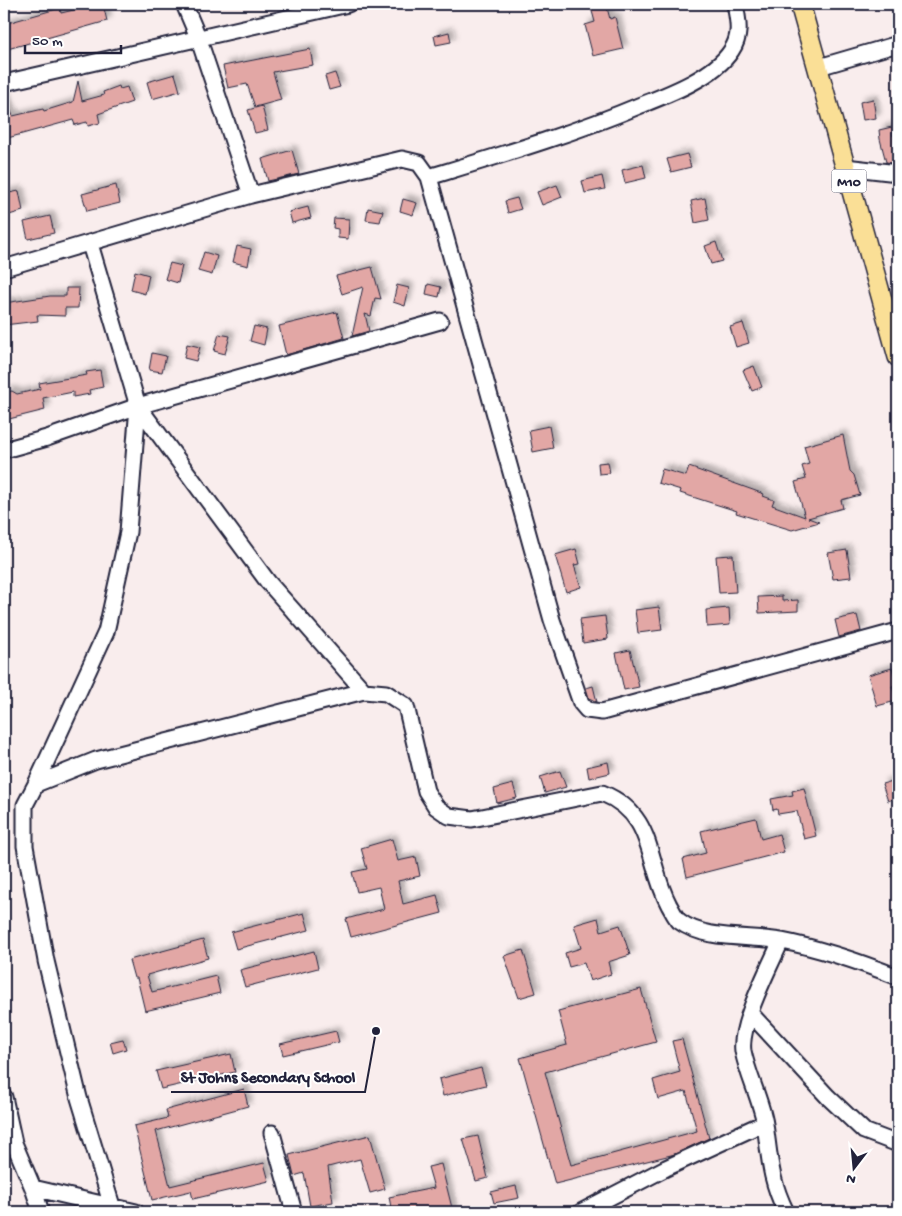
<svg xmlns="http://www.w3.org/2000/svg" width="902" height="1216" font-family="'Gochi Hand',sans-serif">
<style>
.building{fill:#e2a7a5;stroke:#22223b;filter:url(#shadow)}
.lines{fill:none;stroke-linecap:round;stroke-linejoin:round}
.minor-casing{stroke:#22223b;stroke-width:19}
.major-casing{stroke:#22223b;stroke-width:22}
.minor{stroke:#fff;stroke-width:15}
.major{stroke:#fadf96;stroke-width:19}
.labels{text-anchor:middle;stroke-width:4;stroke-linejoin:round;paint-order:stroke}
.shield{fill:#fff;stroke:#646476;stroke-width:1}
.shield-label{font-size:14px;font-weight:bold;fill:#22223b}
.leader{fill:none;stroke:#22223b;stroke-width:2}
.callout-dot{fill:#22223b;stroke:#fff;stroke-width:2}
.callout-label{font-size:16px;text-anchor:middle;font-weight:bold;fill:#22223b;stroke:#fff;stroke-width:4;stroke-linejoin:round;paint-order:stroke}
</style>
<defs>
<filter id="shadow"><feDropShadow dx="4.5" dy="-4.5" stdDeviation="2.5" flood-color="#0004"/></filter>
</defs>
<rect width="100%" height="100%" fill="#f9eded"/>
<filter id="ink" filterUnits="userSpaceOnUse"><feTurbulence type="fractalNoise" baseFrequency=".02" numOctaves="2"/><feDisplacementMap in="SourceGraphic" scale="10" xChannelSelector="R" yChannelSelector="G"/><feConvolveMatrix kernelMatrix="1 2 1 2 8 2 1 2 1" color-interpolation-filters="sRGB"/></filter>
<g filter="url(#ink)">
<path class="building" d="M 99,4 L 103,4 L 107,21 L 4,50 L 4,24 L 60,8 L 61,13 Z
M 590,4 L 606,4 L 610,19 L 615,17 L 623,49 L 593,56 L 585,25 L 595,22 Z
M 449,32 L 451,42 L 436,45 L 434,36 Z
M 310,49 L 313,65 L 273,72 L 281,100 L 255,107 L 247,84 L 228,88 L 223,66 Z
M 335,73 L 340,87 L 329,90 L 325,76 Z
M 175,74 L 180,91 L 152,99 L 147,82 Z
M 78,81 L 82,101 L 104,95 L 103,92 L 119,86 L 120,89 L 127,87 L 132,102 L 98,114 L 100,123 L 88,126 L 87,122 L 75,125 L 73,120 L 4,139 L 4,95 L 13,116 L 43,109 L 44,111 L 73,102 Z
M 873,99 L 876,118 L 863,120 L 860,102 Z
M 262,106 L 268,130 L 255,133 L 248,110 Z
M 892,127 L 893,136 L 898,135 L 898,164 L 886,162 L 880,139 L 879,130 Z
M 292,150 L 299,174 L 268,181 L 262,159 Z
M 687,154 L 691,167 L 671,172 L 667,159 Z
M 643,165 L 646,178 L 625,183 L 622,170 Z
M 602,176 L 605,189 L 585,193 L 582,181 Z
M 116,185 L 120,203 L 87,211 L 82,194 Z
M 557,185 L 562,197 L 542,205 L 537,192 Z
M 19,191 L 23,211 L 9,215 L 4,194 Z
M 517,198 L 521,209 L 508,213 L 505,201 Z
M 705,198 L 709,220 L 695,223 L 691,201 Z
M 403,199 L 417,203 L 413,215 L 400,211 Z
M 308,207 L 311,218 L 292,223 L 289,212 Z
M 368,208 L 383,211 L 380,222 L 366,220 Z
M 50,216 L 54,233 L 28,239 L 24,222 Z
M 334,218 L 349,219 L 348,239 L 338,238 L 338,229 L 333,228 Z
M 716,242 L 722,261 L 711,264 L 705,246 Z
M 237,246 L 251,249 L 248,266 L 233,262 Z
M 204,252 L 217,256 L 212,275 L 198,271 Z
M 170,263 L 182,266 L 178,283 L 165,279 Z
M 372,267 L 381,299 L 375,298 L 371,316 L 365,314 L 369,331 L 352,336 L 363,287 L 342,294 L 336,276 Z
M 135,271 L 149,275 L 145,294 L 131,290 Z
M 428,284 L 441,287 L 439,297 L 426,294 Z
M 397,285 L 409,288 L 405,306 L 393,302 Z
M 66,288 L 79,288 L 78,308 L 65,308 L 65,316 L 37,315 L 38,321 L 4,325 L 4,303 L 50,296 L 66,296 Z
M 337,312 L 344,338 L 286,355 L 279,326 Z
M 743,323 L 749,343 L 736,347 L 730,327 Z
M 254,326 L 267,329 L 264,345 L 250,341 Z
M 219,334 L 230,336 L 225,354 L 214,351 Z
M 187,344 L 200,347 L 196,361 L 184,358 Z
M 152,353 L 166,356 L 162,372 L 149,370 Z
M 754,366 L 762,387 L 752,391 L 743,370 Z
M 100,370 L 103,387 L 89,390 L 90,394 L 73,397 L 73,392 L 43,398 L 45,410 L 5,420 L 4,393 L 12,391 L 17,394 L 40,389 L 39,383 L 87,375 L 86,372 Z
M 549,426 L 553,448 L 533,452 L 529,430 Z
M 843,435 L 850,471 L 854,475 L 860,495 L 841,500 L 843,508 L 808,518 L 819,522 L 792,530 L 736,513 L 737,511 L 680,493 L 681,490 L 658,483 L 662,469 L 686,476 L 689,467 L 764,494 L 763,496 L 774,500 L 772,505 L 805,517 L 795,482 L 806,479 L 802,466 L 809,464 L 804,446 Z
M 608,462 L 610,473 L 599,474 L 598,463 Z
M 576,549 L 580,564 L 574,565 L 581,587 L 566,592 L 555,555 Z
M 847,550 L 851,577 L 833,579 L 828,553 Z
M 733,555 L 736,592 L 719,593 L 716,556 Z
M 782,596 L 782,601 L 798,600 L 798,611 L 759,613 L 758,597 Z
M 659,607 L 662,630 L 638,633 L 635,610 Z
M 729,608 L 730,625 L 707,627 L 706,610 Z
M 857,615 L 861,631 L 839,637 L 835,620 Z
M 605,616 L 608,639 L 583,643 L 580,619 Z
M 630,650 L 639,687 L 624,690 L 616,653 Z
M 892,668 L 897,685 L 892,686 L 896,701 L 877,706 L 868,675 Z
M 593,686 L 597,702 L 589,698 L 586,688 Z
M 608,762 L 610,773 L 589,778 L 587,767 Z
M 560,771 L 566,787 L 545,793 L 540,777 Z
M 896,780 L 898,797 L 888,801 L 882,784 Z
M 513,784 L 517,798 L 497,803 L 494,789 Z
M 804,788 L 816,836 L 804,839 L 797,811 L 778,814 L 777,809 L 773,810 L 771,799 L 793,795 L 792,791 Z
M 756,818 L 761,839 L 779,834 L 784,852 L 687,877 L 683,859 L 706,853 L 701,831 Z
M 392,839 L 398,861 L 416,857 L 420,876 L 398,881 L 403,904 L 437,895 L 442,913 L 351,937 L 346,919 L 384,909 L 379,887 L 357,892 L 352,872 L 367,869 L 361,848 Z
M 304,913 L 309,930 L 236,949 L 231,932 Z
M 598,918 L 601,931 L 620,925 L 630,955 L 608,962 L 611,974 L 590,981 L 584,963 L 569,967 L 565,953 L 581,948 L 574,925 Z
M 203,940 L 208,958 L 147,975 L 152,992 L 216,976 L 220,993 L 145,1011 L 137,978 L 134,978 L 129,960 Z
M 523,950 L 536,993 L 519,998 L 504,956 Z
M 314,951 L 318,968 L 245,987 L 240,970 Z
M 641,989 L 656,1042 L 545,1072 L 571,1165 L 697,1131 L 686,1091 L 658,1099 L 653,1080 L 680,1072 L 672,1041 L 682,1039 L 709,1138 L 675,1154 L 555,1184 L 520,1058 L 567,1045 L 558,1011 Z
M 336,1031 L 339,1042 L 283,1055 L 280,1044 Z
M 123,1039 L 126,1049 L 113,1053 L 110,1042 Z
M 231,1054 L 235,1072 L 161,1089 L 156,1071 Z
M 481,1068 L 486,1085 L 443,1096 L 439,1079 Z
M 244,1089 L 248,1106 L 156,1131 L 170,1186 L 264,1163 L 269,1181 L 193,1199 L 191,1191 L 152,1200 L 134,1126 L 168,1118 L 166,1110 Z
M 370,1135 L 385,1189 L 370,1193 L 360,1159 L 328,1167 L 333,1202 L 310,1206 L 304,1173 L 294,1176 L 289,1155 Z
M 478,1136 L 488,1178 L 476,1181 L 463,1139 Z
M 441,1164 L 453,1212 L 440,1212 L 439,1207 L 415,1212 L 392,1212 L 389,1197 L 434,1188 L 428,1167 Z
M 516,1186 L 519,1198 L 494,1203 L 491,1192 Z"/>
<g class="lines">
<g class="minor-casing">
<path id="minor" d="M 184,4 L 198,37 L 251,195
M 819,67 L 898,44
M 4,83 L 348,4
M 845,167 L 898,173
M 429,177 C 501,155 572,134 641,105 C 669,94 714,77 731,51 C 742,35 738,21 735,4
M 90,244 L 138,406 L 268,582 L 364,691
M 4,268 L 251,195 L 402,159 L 419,163 L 429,177 L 552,620 L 581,703 L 587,710 L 602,712 L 898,631
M 4,450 L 47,438 L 138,406 L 440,321
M 36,784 L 106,632 L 128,532 L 138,406
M 781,941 C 770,966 739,1025 743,1051 C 748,1076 761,1100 765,1124 C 770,1160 770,1179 786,1212
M 750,1013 L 828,1097 L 864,1131 L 898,1144
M 4,1097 L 14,1143 L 33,1188 L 136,1212
M 272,1133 L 294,1212
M 33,1188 L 41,1212
M 112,1206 L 79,1098 L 46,961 L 25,846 L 25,805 L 36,784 L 96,760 L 364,691 L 386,693 L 406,706 L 426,791 L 436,807 L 449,816 L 472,819 L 602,793 C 656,815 646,862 669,905 C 672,910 675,917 679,921 C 705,941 751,935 782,941 C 823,949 860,962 898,977
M 581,1212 L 666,1168 L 764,1123"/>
</g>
<g class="major-casing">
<path id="major" d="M 800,4 L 898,357"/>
</g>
<use href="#minor" class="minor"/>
<use href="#major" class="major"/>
</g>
</g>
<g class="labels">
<rect class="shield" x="831.5" y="169.5" width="35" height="23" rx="4"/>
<g class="shield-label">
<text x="849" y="186">M10</text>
</g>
</g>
<path class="leader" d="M376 1031L365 1092H171"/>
<circle class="callout-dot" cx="376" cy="1031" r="5"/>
<g class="callout-label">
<text x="268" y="1082">St Johns Secondary School</text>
</g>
<rect width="902" height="1216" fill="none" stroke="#fff" stroke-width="20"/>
<rect x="10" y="10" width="882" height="1196" fill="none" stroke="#22223b" stroke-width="2" filter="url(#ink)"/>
<g transform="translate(854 1168) rotate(196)" stroke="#ffffff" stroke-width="4" paint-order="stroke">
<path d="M0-4L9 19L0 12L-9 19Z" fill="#22223b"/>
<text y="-8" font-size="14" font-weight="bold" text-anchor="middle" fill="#22223b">N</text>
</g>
<path d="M25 45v8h96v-8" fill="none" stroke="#22223b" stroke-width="2.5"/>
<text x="32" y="45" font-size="15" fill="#22223b" stroke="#ffffff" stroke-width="4" paint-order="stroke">50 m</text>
</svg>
